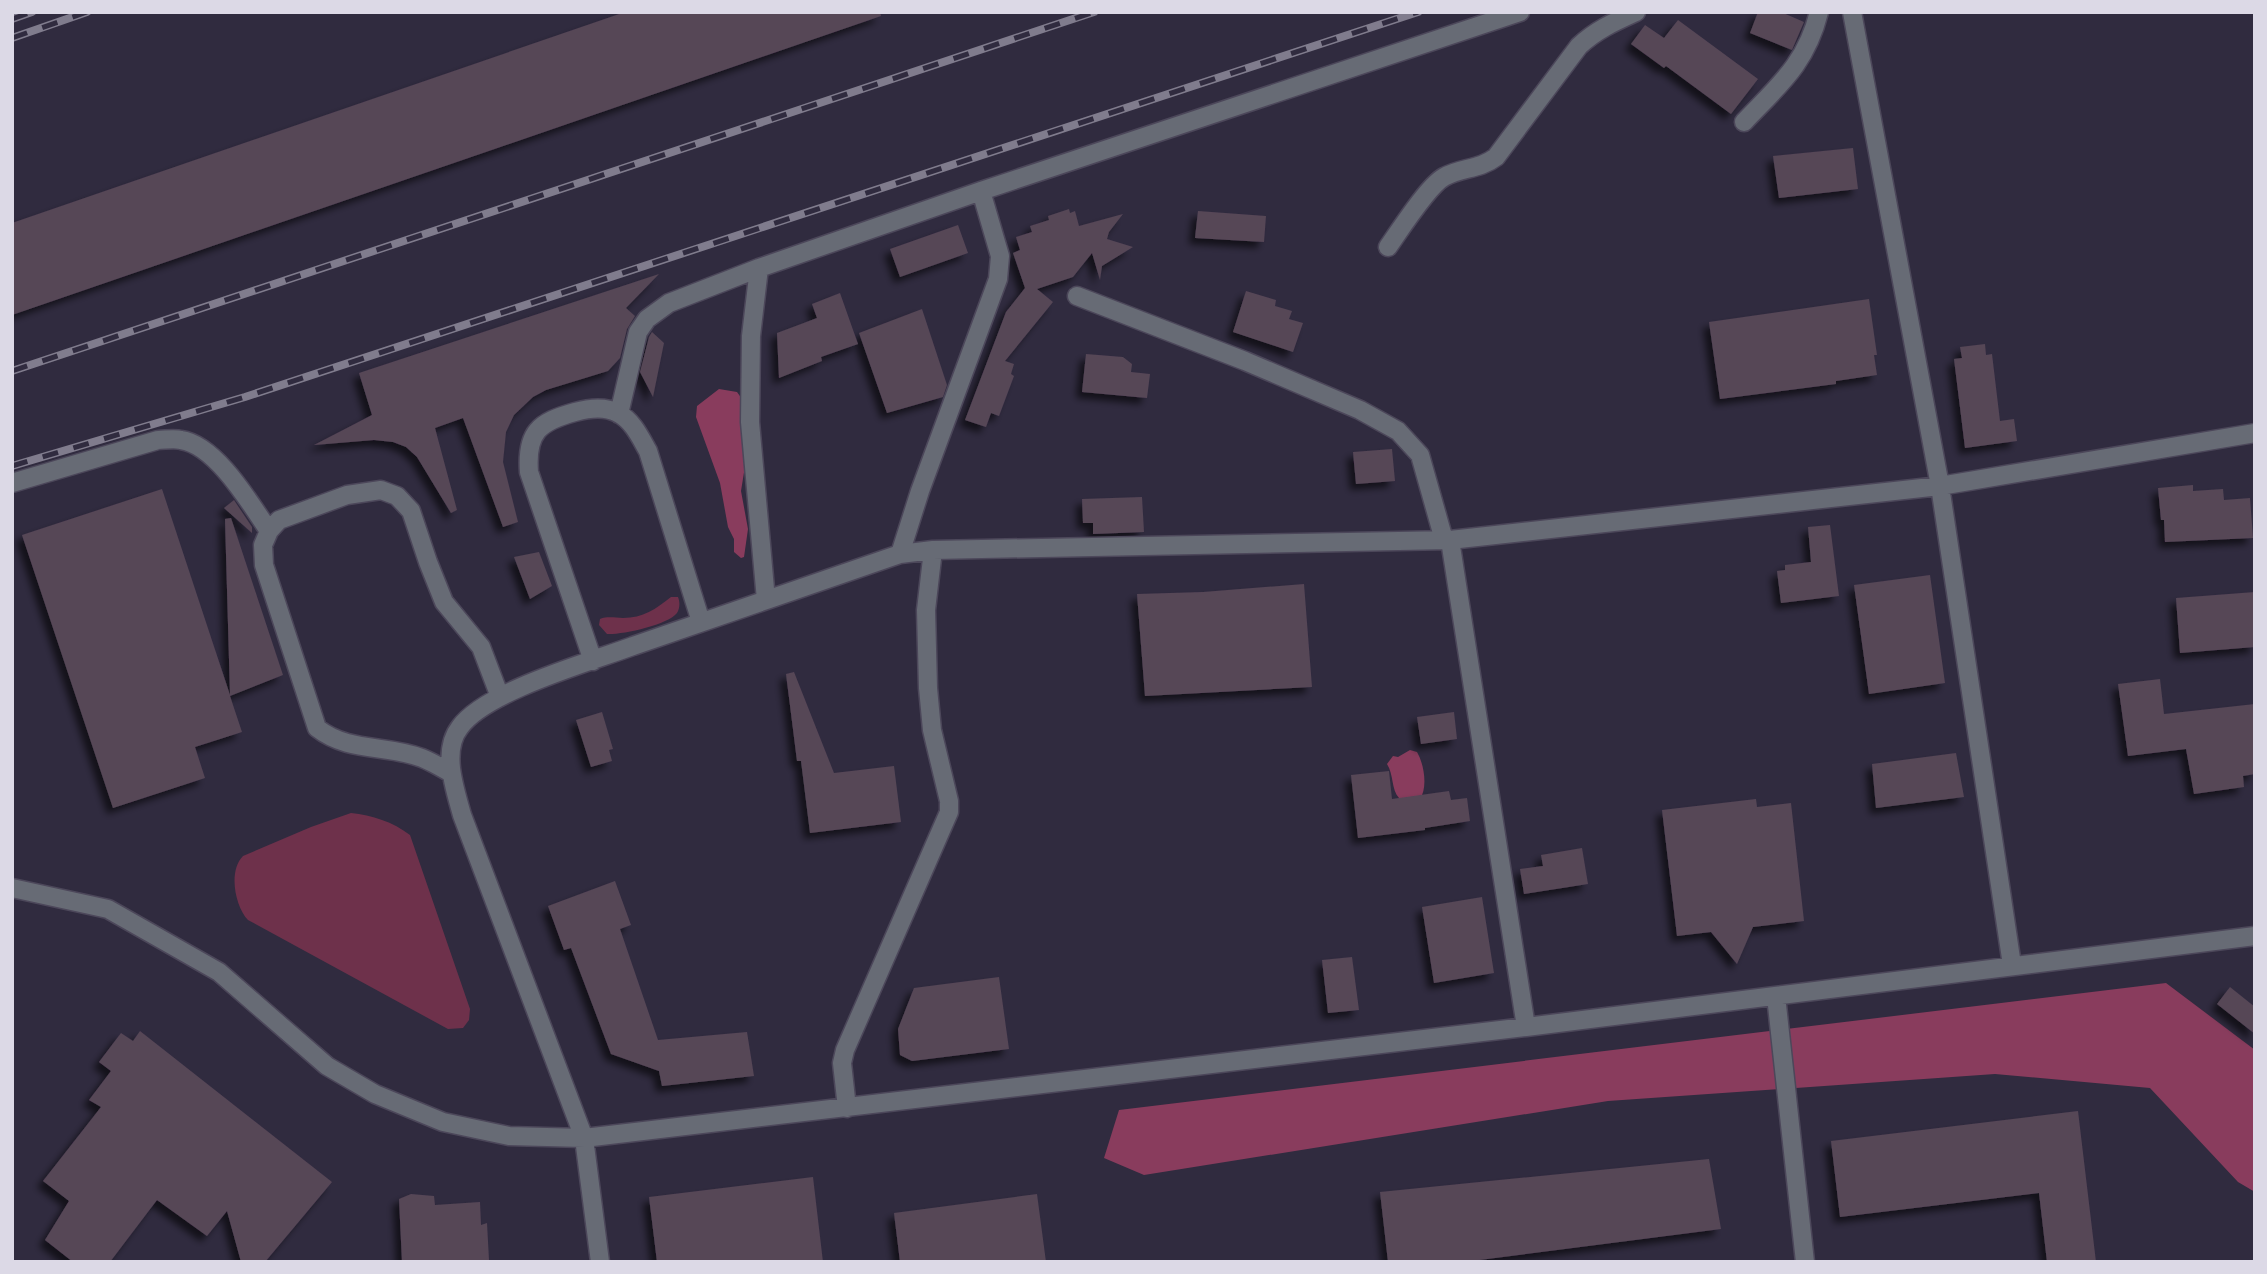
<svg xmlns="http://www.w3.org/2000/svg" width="2267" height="1274" font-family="Manrope,sans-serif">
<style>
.green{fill:#6e314b}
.forest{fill:#893c5d}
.building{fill:#564657;filter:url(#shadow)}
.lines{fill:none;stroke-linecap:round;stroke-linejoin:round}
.minor-casing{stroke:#4c475a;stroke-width:21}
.minor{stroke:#676b75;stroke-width:18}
.rail-casing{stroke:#807c8d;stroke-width:8}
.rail{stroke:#302b3f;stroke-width:5;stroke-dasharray:16;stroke-linecap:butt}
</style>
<defs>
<filter id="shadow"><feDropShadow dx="-6" dy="6" stdDeviation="3.5" flood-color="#0009"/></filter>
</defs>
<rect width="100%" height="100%" fill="#302b3f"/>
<path class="green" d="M 671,597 L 678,597 C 680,602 680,608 677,613 C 668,625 621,635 607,634 L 599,625 L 600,619 C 608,616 615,618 623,618 C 643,618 656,609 671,597 Z
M 351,813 C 372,815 393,822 410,835 L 470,1009 L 469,1020 L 463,1028 L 448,1029 L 248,920 C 235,906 228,871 243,856 L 311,827 Z"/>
<path class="forest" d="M 719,389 L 737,392 L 742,399 L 740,415 L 746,460 L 741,491 L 748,529 L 744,557 L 741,558 L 734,552 L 734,539 L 728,527 L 720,483 L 696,417 L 697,406 Z
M 1410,750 L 1417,752 C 1424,764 1428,787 1420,799 L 1399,798 C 1391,789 1394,775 1387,764 L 1393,756 L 1398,757 Z
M 2166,983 L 2255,1050 L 2255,1192 L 2238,1182 L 2150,1088 L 1995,1074 L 1608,1101 L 1144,1175 L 1104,1158 L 1119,1110 Z"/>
<path class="building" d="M 625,12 L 880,12 L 881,16 L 12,315 L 12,223 Z
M 1758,12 L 1781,12 L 1804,22 L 1792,50 L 1750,33 Z
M 1678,20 L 1758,79 L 1731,114 L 1666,66 L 1664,68 L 1631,44 L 1645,25 L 1664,38 Z
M 1853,148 L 1858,189 L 1779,198 L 1773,156 Z
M 1069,209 L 1070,213 L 1075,211 L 1079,226 L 1123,214 L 1109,232 L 1107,239 L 1133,247 L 1102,266 L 1100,280 L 1092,253 L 1073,277 L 1037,289 L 1053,302 L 1005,361 L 1014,364 L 1011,374 L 1014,376 L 999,416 L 991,413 L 986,427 L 965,420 L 1006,312 L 1025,288 L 1013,253 L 1020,250 L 1016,237 L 1032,232 L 1030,226 L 1049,220 L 1048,216 Z
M 1198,211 L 1266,216 L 1264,242 L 1195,238 Z
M 958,225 L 968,253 L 900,277 L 890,249 Z
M 659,274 L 626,308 L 635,316 L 627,329 L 620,358 L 608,371 L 546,390 L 533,397 L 514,415 L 506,432 L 503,462 L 518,522 L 503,527 L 463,418 L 435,428 L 457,510 L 451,513 L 417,457 L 406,447 L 393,442 L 374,440 L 314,445 L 372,415 L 359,373 Z
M 1246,291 L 1276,300 L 1275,306 L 1292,311 L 1289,319 L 1303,323 L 1293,352 L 1233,332 Z
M 840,293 L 858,344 L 821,357 L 822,361 L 779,378 L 777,333 L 817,318 L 812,304 Z
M 1869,299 L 1877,355 L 1874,355 L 1877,375 L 1836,381 L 1836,384 L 1720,399 L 1709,322 Z
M 922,309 L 947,385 L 943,397 L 887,413 L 859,333 Z
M 652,332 L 664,343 L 653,397 L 640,372 L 649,337 Z
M 1985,344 L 1986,355 L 1992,354 L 2000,421 L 2014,419 L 2017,441 L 1965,448 L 1954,359 L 1962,358 L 1960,347 Z
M 1086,354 L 1123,357 L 1132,364 L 1131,372 L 1150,374 L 1147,398 L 1082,392 Z
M 1392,449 L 1395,481 L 1356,484 L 1353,452 Z
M 2193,485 L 2193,491 L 2223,489 L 2224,500 L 2250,498 L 2253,538 L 2165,542 L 2164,520 L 2161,520 L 2158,488 Z
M 162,489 L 230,695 L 225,519 L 231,518 L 283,675 L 230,696 L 242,732 L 195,747 L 205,778 L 113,808 L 22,535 Z
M 1142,497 L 1144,532 L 1093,534 L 1093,523 L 1083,523 L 1082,499 Z
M 234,500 L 252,527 L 252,533 L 224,508 Z
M 1830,525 L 1839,596 L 1781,603 L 1777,571 L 1785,570 L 1785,565 L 1811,562 L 1808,527 Z
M 539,552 L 552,586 L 530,599 L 514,557 Z
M 1930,575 L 1945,683 L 1869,694 L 1854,585 Z
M 1304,584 L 1312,687 L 1145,696 L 1137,594 L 1203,592 Z
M 2255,592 L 2255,647 L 2180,653 L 2176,598 Z
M 794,672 L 834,773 L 894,766 L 901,822 L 810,833 L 801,761 L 797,761 L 786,674 Z
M 2160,679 L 2164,714 L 2255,704 L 2255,774 L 2243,776 L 2244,787 L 2194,794 L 2186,749 L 2128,756 L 2118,684 Z
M 602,712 L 613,749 L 609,750 L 612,761 L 591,767 L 576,720 Z
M 1454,712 L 1457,739 L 1421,744 L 1417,717 Z
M 1956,753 L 1964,797 L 1876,808 L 1872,764 Z
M 1389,771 L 1392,799 L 1449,791 L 1451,800 L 1467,798 L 1470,821 L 1425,828 L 1425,830 L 1358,838 L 1351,775 Z
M 1756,799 L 1757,807 L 1791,803 L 1804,921 L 1753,927 L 1737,964 L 1711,932 L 1677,936 L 1662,810 Z
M 1582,848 L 1588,884 L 1524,894 L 1520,869 L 1543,866 L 1541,855 Z
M 615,881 L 631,925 L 620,929 L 658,1040 L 747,1032 L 754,1076 L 662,1086 L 659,1071 L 611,1054 L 571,948 L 564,950 L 548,906 Z
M 1482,897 L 1494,973 L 1434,983 L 1422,907 Z
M 1352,957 L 1359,1010 L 1328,1013 L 1322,960 Z
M 999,977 L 1009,1049 L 912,1061 L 900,1055 L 898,1029 L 914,988 Z
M 2230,987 L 2255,1007 L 2255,1034 L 2217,1004 Z
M 140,1031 L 332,1182 L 265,1262 L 241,1262 L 227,1211 L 207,1236 L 157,1200 L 110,1262 L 73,1262 L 45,1240 L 69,1201 L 43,1181 L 101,1107 L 89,1100 L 111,1071 L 99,1062 L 121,1033 L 133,1041 Z
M 2078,1111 L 2096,1262 L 2047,1262 L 2039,1193 L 1840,1217 L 1831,1141 Z
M 1709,1159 L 1721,1229 L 1464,1262 L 1388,1262 L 1380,1192 Z
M 813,1177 L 823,1262 L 657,1262 L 649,1197 Z
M 411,1194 L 434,1196 L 435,1205 L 480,1202 L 481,1225 L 487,1223 L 489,1260 L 402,1262 L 399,1199 Z
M 1037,1194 L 1046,1262 L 900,1262 L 894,1213 Z"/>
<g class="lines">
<g class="minor-casing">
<path id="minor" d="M 1852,12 L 1940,486 L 2012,965
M 1744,122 C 1779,85 1806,64 1819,12
M 1388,247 C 1400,230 1428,186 1444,177 C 1462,167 1479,170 1496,157 L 1579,46 C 1596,30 1614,22 1636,12
M 759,268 L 751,336 L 750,422 L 766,600
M 1077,296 L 1245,361 L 1360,410 L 1398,431 L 1420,455 L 1444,540
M 619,414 L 638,332 L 647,319 L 669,303 L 759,268 L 981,191 L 1520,12
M 12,483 L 158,440 C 165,440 174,438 181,440 C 216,445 250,503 269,531
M 1450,540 L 1526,1027
M 900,554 L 920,491 L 998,279 L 1000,256 L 981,191
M 593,661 L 529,472 C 526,432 539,422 575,412 C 589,408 605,406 618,413 C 633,421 640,437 648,451 L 701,622
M 451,773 C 442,768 432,762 422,758 C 386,744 349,753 317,728 L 264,565 L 263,545 L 269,531 L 279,520 L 347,495 L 381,490 L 397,496 L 411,511 L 428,562 L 444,602 L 481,647 L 500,697
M 12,888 L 108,909 L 219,972 L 327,1066 L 375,1094 L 443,1122 L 509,1136 L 584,1138 L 1526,1027 L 2255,936
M 1776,996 L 1805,1262
M 847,1108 L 842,1063 L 845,1050 L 949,812 L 949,801 L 932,730 L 928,688 L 926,610 L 933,550
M 600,1262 L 584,1138 L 462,815 C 455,789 441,751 460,727 C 486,691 590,662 633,646 C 722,615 811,585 900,554 L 933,550 L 1450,540 L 1940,486 L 2255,433"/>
</g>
<use href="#minor" class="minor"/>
<g class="rail-casing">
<path id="rail" d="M 12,19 L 32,12
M 12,38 L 87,12
M 12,371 L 1094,12
M 12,466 L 245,397 L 1418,12"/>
</g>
<use href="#rail" class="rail"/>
</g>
<rect width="2267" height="1274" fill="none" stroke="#dcd9e6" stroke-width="28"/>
</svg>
